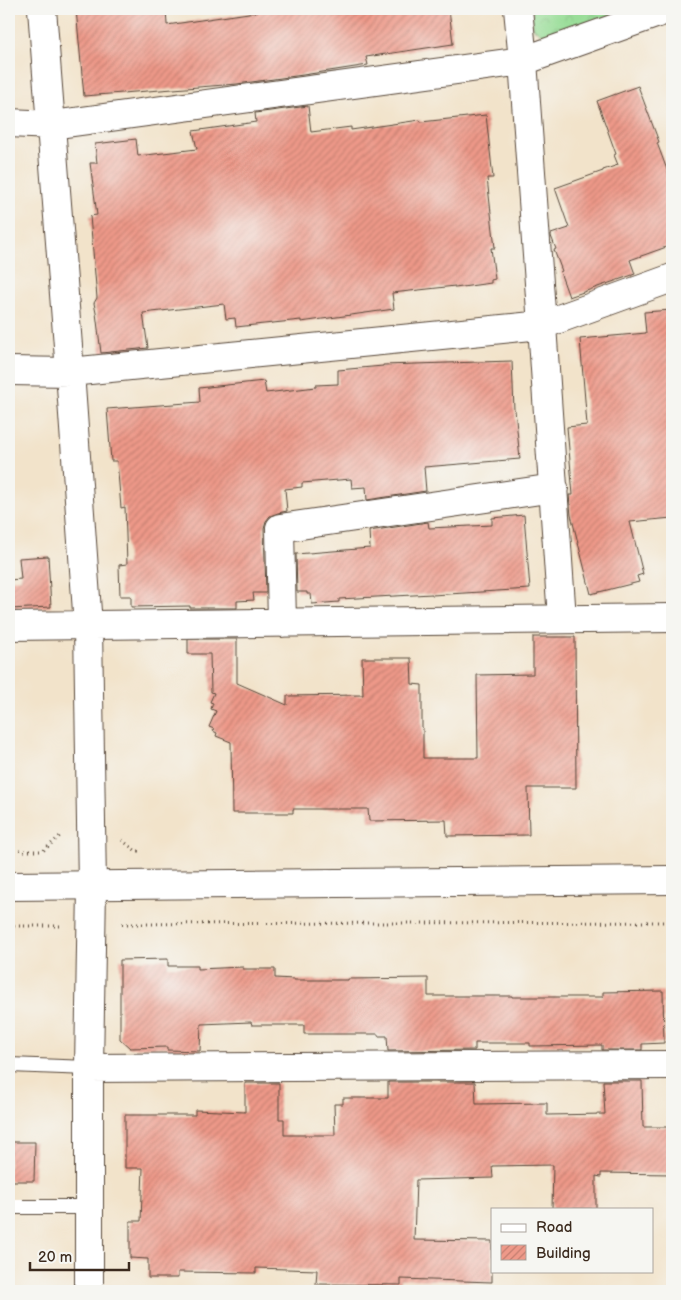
<svg xmlns="http://www.w3.org/2000/svg" width="681" height="1300" font-family="'Balsamiq Sans',sans-serif">
<style>
.park{fill:url(#park-crowns);stroke:#69845a}
.building{fill:url(#building-hatch)}
.lines{fill:none;stroke-linecap:round;stroke-linejoin:round}
.lane-casing{stroke:#564638;stroke-width:16}
.street-casing{stroke:#564638;stroke-width:30}
.secondary-casing{stroke:#564638;stroke-width:30}
.path{stroke:#564638;stroke-width:3;stroke-dasharray:1 4;stroke-linecap:butt}
.lane{stroke:#fff;stroke-width:14}
.street{stroke:#fff;stroke-width:28}
.secondary{stroke:#fff;stroke-width:28}
</style>
<defs>
<pattern id="park-crowns" width="20" height="18" patternUnits="userSpaceOnUse" patternTransform="scale(1.25)"><rect width="20" height="18" fill="#97dd96"/><path d="M2 6a3 3 0 1 1 6 0M12 15a3 3 0 1 1 6 0" fill="none" stroke="#83be81"/></pattern>
<pattern id="building-hatch" width="6" height="6" patternUnits="userSpaceOnUse" patternTransform="scale(1.25)"><rect width="6" height="6" fill="#ee9989"/><path d="M-1 1l2-2M0 6l6-6M5 7l2-2" fill="none" stroke="#c27d6f"/></pattern>
</defs>
<rect width="100%" height="100%" fill="#f6f6f2"/>
<filter id="ink" filterUnits="userSpaceOnUse"><feTurbulence type="fractalNoise" baseFrequency=".02" numOctaves="2"/><feDisplacementMap in="SourceGraphic" scale="10" xChannelSelector="R" yChannelSelector="G"/><feConvolveMatrix kernelMatrix="1 2 1 2 8 2 1 2 1" color-interpolation-filters="sRGB"/></filter>
<filter id="wash" filterUnits="userSpaceOnUse"><feTurbulence type="fractalNoise" baseFrequency=".0096" numOctaves="4" result="noise"/><feDisplacementMap in="SourceGraphic" scale="20" xChannelSelector="R" yChannelSelector="G"/><feGaussianBlur stdDeviation="1.12" result="paint"/><feColorMatrix in="noise" values="0 0 0 0 0 0 0 0 0 0 0 0 0 0 0 0 0 1.4 0 .05"/><feComposite in="paint" operator="in"/></filter>
<g filter="url(#wash)">
<rect width="100%" height="100%" fill="#f2e3ca"/>
<path class="park" d="M 532,9 L 629,9 L 547,38 L 533,28 Z"/>
<g id="blocks">
<path class="building" d="M 76,9 L 166,9 L 167,25 L 262,11 L 261,9 L 449,9 L 453,44 L 366,57 L 368,65 L 303,75 L 237,84 L 84,96 Z
M 638,86 L 659,142 L 657,143 L 672,183 L 672,245 L 630,260 L 635,274 L 569,297 L 560,272 L 562,271 L 554,250 L 556,249 L 551,236 L 551,234 L 569,228 L 555,188 L 603,171 L 603,170 L 618,165 L 614,155 L 616,154 L 597,101 Z
M 308,106 L 311,132 L 351,127 L 351,130 L 420,120 L 421,122 L 486,115 L 493,178 L 487,178 L 495,248 L 491,248 L 495,279 L 491,280 L 491,283 L 455,288 L 455,286 L 392,293 L 394,309 L 301,322 L 301,320 L 236,327 L 235,318 L 226,319 L 224,304 L 143,313 L 148,348 L 101,353 L 96,313 L 94,303 L 97,298 L 90,216 L 97,215 L 90,163 L 97,163 L 95,144 L 136,139 L 138,156 L 197,149 L 193,131 L 256,122 L 255,113 Z
M 672,310 L 672,518 L 630,522 L 643,574 L 637,576 L 639,582 L 591,594 L 571,515 L 569,495 L 573,495 L 567,427 L 587,425 L 580,339 L 646,333 L 644,312 Z
M 512,361 L 514,410 L 515,410 L 520,459 L 424,467 L 426,491 L 367,500 L 366,487 L 352,488 L 351,479 L 302,483 L 302,487 L 285,489 L 287,511 L 278,513 L 270,516 L 266,521 L 264,528 L 266,593 L 253,593 L 254,600 L 237,601 L 237,608 L 190,608 L 190,606 L 131,607 L 131,596 L 120,596 L 119,565 L 127,564 L 125,507 L 121,508 L 117,461 L 111,461 L 107,409 L 200,402 L 199,388 L 264,381 L 266,393 L 316,387 L 316,385 L 338,384 L 338,370 L 383,366 L 383,365 Z
M 524,515 L 530,589 L 432,595 L 432,594 L 339,599 L 339,602 L 312,604 L 311,594 L 307,594 L 307,592 L 297,592 L 296,554 L 370,548 L 369,531 L 428,522 L 429,528 L 492,525 L 492,518 Z
M 48,556 L 51,607 L 9,609 L 9,580 L 21,579 L 19,558 Z
M 533,637 L 575,637 L 576,788 L 528,788 L 529,835 L 447,836 L 446,820 L 369,821 L 368,809 L 293,809 L 293,813 L 232,813 L 231,742 L 216,736 L 217,733 L 213,731 L 214,729 L 209,727 L 216,711 L 211,709 L 213,703 L 210,702 L 214,693 L 211,692 L 210,654 L 188,654 L 188,639 L 237,639 L 237,683 L 287,705 L 287,696 L 363,695 L 362,658 L 411,658 L 412,684 L 422,685 L 422,728 L 423,728 L 423,758 L 478,758 L 477,675 L 533,674 Z
M 168,959 L 168,966 L 198,966 L 198,969 L 243,967 L 243,969 L 275,969 L 275,978 L 294,979 L 294,980 L 348,980 L 348,979 L 428,978 L 428,996 L 512,996 L 512,997 L 603,997 L 603,992 L 663,991 L 664,1043 L 642,1044 L 642,1050 L 602,1050 L 602,1045 L 530,1046 L 530,1043 L 475,1043 L 475,1050 L 388,1051 L 387,1036 L 378,1036 L 378,1034 L 304,1034 L 304,1025 L 252,1025 L 251,1022 L 201,1024 L 200,1051 L 167,1050 L 167,1047 L 130,1048 L 120,1039 L 120,960 Z
M 603,1081 L 642,1081 L 643,1127 L 672,1127 L 672,1174 L 601,1173 L 601,1177 L 596,1176 L 596,1209 L 552,1209 L 553,1165 L 492,1166 L 493,1178 L 416,1180 L 414,1240 L 492,1241 L 492,1282 L 401,1279 L 401,1285 L 316,1284 L 317,1270 L 256,1268 L 256,1273 L 178,1272 L 178,1278 L 148,1278 L 148,1259 L 130,1258 L 130,1221 L 141,1221 L 143,1168 L 125,1168 L 125,1115 L 195,1115 L 195,1110 L 245,1112 L 245,1083 L 279,1083 L 279,1119 L 284,1119 L 284,1135 L 335,1135 L 334,1104 L 343,1104 L 343,1098 L 388,1098 L 388,1082 L 475,1082 L 476,1104 L 547,1103 L 547,1115 L 605,1114 Z
M 9,1142 L 35,1142 L 34,1181 L 9,1181 Z"/>
</g>
</g>
<g filter="url(#ink)">
<use href="#blocks" fill-opacity="0" stroke="#564638" stroke-width="1"/>
<g class="lines">
<g class="lane-casing">
<path id="lane" d="M 9,1065 L 89,1068
M 9,1207 L 89,1207"/>
</g>
<g class="street-casing">
<path id="street" d="M 42,9 L 70,372 L 88,626 L 92,887 L 89,1068 L 89,1291
M 518,9 L 523,61 L 542,325 L 562,619
M 9,123 L 52,125 L 523,61 L 669,9
M 9,371 L 70,372 L 542,325 L 672,278
M 282,623 L 280,528 L 554,488
M 9,626 L 672,618
M 89,1068 L 672,1065"/>
</g>
<g class="secondary-casing">
<path id="secondary" d="M 9,886 L 672,880"/>
</g>
<path class="path" d="M 122,840 L 136,851 L 139,851
M 9,851 L 43,851 L 60,836
M 122,924 L 672,922
M 9,926 L 61,926"/>
<use href="#lane" class="lane"/>
<use href="#street" class="street"/>
<use href="#secondary" class="secondary"/>
</g>
</g>
<rect width="681" height="1300" fill="none" stroke="#f6f6f2" stroke-width="30"/>
<rect x="491" y="1208" width="162" height="65" fill="#f6f6f2" stroke="#aba49d"/>
<rect x="501" y="1224" width="25" height="8" fill="#ffffff" stroke="#aba49d"/>
<text x="536" y="1232" font-size="15" fill="#3b2a1e">Road</text>
<rect x="501" y="1245" width="25" height="15" fill="url(#building-hatch)" stroke="#aba49d"/>
<text x="536" y="1258" font-size="15" fill="#3b2a1e">Building</text>
<path d="M30 1262v8h99v-8" fill="none" stroke="#3b2a1e" stroke-width="2.5"/>
<text x="38" y="1262" font-size="15" fill="#3b2a1e" stroke="#f6f6f2" stroke-width="4" paint-order="stroke">20 m</text>
</svg>
